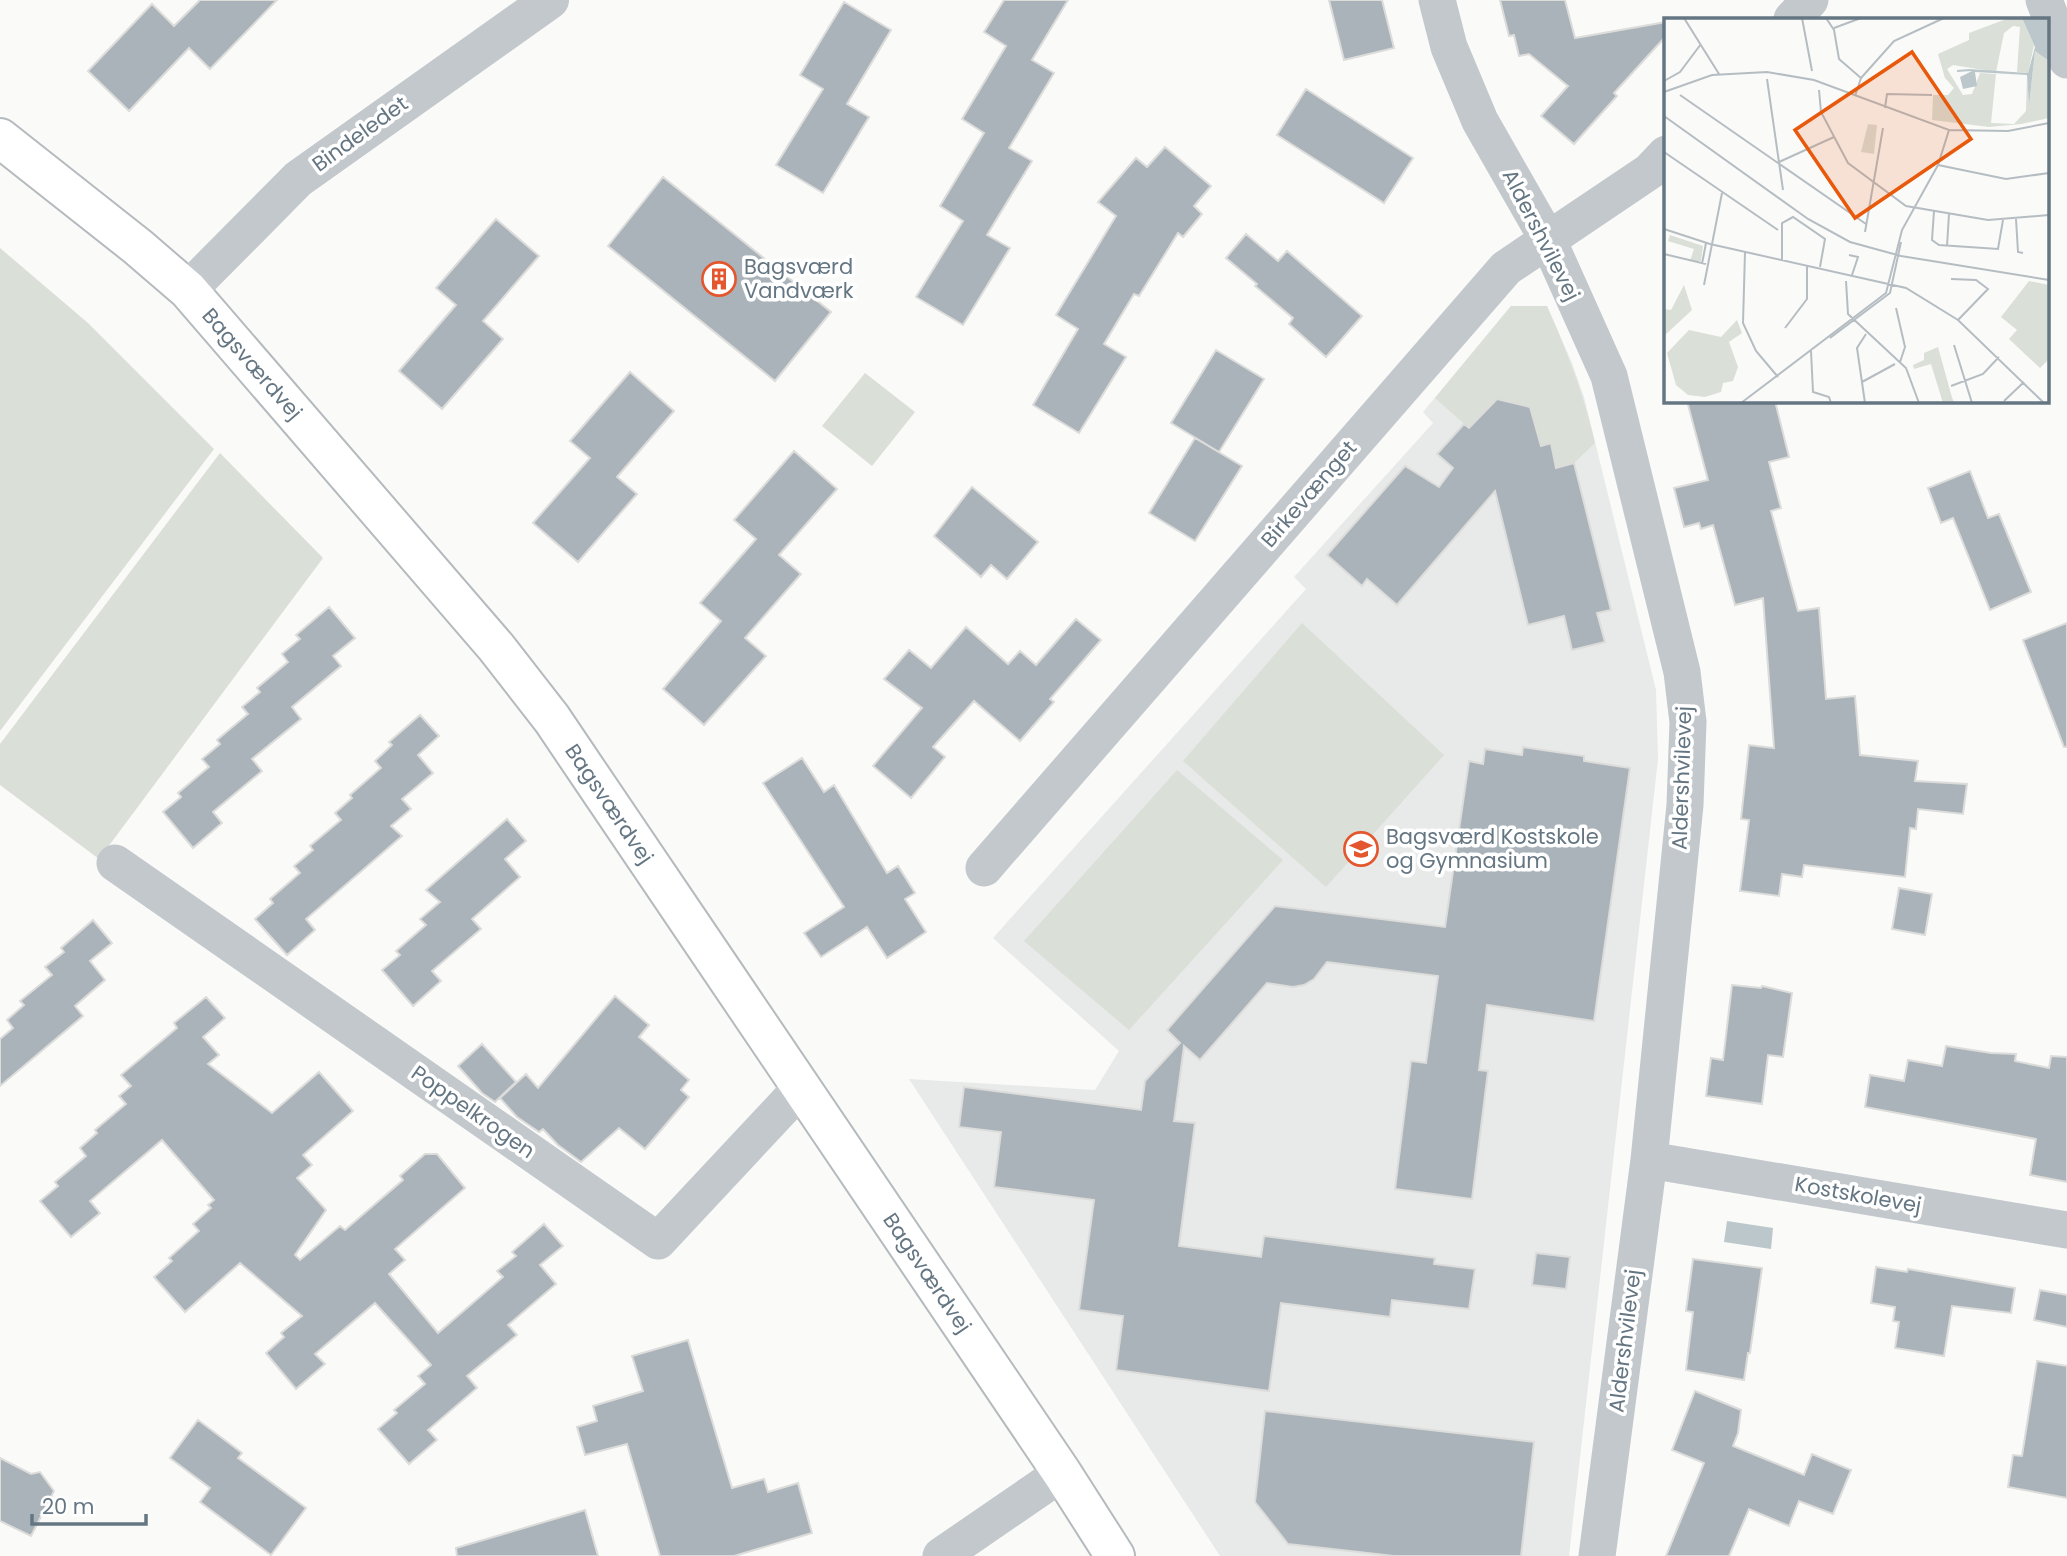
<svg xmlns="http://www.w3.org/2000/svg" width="2067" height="1556" font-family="Poppins,sans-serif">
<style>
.built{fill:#e8e9e9}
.green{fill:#dadfd7}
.water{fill:#bbc7cb}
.building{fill:#aab3b9;stroke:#dcdcda;stroke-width:2}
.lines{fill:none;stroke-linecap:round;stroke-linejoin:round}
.primary-casing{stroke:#b5babe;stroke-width:42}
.minor{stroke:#c3c8cc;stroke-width:37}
.tertiary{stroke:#c3c8cc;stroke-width:38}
.primary{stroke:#fff;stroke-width:38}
.labels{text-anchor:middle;stroke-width:7;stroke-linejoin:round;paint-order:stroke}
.street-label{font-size:21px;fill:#657683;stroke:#fff}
.poi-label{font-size:21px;fill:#657683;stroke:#fff;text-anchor:start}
.inset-river{fill:none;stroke:#bbc7cb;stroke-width:3.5}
.inset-road{fill:none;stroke:#b5bdc2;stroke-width:2}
.view{fill:#e8590c;fill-opacity:0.15;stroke:#e8590c;stroke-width:3.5}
.inset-edge{fill:none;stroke:#657683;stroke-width:3.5}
</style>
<rect width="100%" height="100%" fill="#fafaf8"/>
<path class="built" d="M 1511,306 L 1547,306 L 1572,363 L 1584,397 L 1656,690 L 1658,759 L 1569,1556 L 1220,1556 L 909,1079 L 1095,1090 L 1119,1051 L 993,938 L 1306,589 L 1294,577 L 1433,423 L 1423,412 Z"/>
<path class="green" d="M 0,248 L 88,323 L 214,449 L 0,731 Z
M 1511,306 L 1547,306 C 1568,354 1583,392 1595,443 L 1574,463 L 1556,468 L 1551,444 L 1541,446 L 1530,407 L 1497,399 L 1469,428 L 1435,398 Z
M 865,373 L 915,412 L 872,466 L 822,426 Z
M 220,453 L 323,558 L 99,859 L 0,785 L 0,744 Z
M 1302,623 L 1444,755 L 1326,887 L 1183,761 Z
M 1177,770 L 1283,860 L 1129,1030 L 1024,941 Z"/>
<path class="water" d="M 1727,1221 L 1773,1228 L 1771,1249 L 1724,1242 Z"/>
<path class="building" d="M 200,0 L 277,0 L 210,69 L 189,48 L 129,111 L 88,71 L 152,4 L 174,26 Z
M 1004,0 L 1068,0 L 1032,60 L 1054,73 L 1009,148 L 1032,161 L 987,235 L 1010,248 L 963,325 L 916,297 L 963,221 L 940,206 L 984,133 L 962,119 L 1006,46 L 984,32 Z
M 1329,0 L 1382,0 L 1394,48 L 1344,60 Z
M 1500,0 L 1565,0 L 1575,38 L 1666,22 L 1666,36 L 1614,93 L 1617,96 L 1574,144 L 1541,116 L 1568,86 L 1529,54 L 1519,56 L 1514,35 L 1509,36 Z
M 844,2 L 891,30 L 847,104 L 869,117 L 823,193 L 776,165 L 823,89 L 800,75 Z
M 1306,89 L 1413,158 L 1384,203 L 1277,135 Z
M 1165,147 L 1211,186 L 1194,206 L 1202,214 L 1183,237 L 1178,233 L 1139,296 L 1134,294 L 1104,344 L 1126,357 L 1079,433 L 1033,405 L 1078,329 L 1056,315 L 1116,216 L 1098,202 L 1136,158 L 1147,167 Z
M 663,177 L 831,312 L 775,381 L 608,246 Z
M 496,219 L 539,256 L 483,321 L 503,339 L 442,409 L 399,371 L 456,305 L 436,288 Z
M 1246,234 L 1278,261 L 1287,251 L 1362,316 L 1326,357 L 1289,324 L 1293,318 L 1255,286 L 1257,284 L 1226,258 Z
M 1216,350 L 1264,379 L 1219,452 L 1171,423 Z
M 630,372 L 674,411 L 617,477 L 637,494 L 578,562 L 533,523 L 590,458 L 570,441 Z
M 1497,399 L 1530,407 L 1541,446 L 1551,443 L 1556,468 L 1574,463 L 1611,610 L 1597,613 L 1605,642 L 1572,650 L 1564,616 L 1528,625 L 1495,491 L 1397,605 L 1367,579 L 1362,586 L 1327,555 L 1405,466 L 1439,487 L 1453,468 L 1437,454 L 1464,424 L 1469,428 Z
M 1687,401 L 1775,401 L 1789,457 L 1769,462 L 1781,508 L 1771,511 L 1798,611 L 1819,608 L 1826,699 L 1855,696 L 1860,755 L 1918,761 L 1915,781 L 1967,784 L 1963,814 L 1918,809 L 1916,829 L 1910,828 L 1905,877 L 1804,865 L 1802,877 L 1782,874 L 1779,896 L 1740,891 L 1749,820 L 1741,819 L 1749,745 L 1774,748 L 1763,598 L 1735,605 L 1713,525 L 1701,529 L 1699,523 L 1684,527 L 1674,488 L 1708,480 Z
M 1195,438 L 1242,466 L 1195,541 L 1149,513 Z
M 794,451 L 837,489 L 779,555 L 801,574 L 745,638 L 766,656 L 704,725 L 663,689 L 721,621 L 700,603 L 756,539 L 734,520 Z
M 1970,471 L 1988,518 L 1999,514 L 2031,592 L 1990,610 L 1953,518 L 1941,523 L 1928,488 Z
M 972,487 L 1038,542 L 1007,579 L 991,565 L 981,577 L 934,536 Z
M 329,607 L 355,638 L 333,656 L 341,666 L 292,707 L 301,719 L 252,759 L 262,771 L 213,812 L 222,823 L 193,848 L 163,812 L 181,797 L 178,793 L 209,767 L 202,759 L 220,744 L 217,740 L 248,714 L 242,707 L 260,692 L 257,688 L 288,662 L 282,654 L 300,639 L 296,635 Z
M 1076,619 L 1101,640 L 1050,699 L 1054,702 L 1020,741 L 974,701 L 933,747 L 945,757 L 911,798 L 873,766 L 922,708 L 884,679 L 909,650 L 931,668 L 966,627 L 1008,664 L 1020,651 L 1036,665 Z
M 2067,623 L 2067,747 L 2064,747 L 2023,640 Z
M 420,715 L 439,736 L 418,755 L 433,773 L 402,799 L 411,809 L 391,826 L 402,836 L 306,919 L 315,930 L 287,955 L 255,919 L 273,903 L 270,899 L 300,873 L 294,866 L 313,850 L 310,846 L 341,820 L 335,813 L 352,798 L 350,795 L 381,768 L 375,761 L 392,745 L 389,742 Z
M 1523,747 L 1584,756 L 1584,761 L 1630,768 L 1594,1021 L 1487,1005 L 1479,1070 L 1488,1071 L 1472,1199 L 1395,1189 L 1411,1061 L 1426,1063 L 1438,976 L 1327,962 L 1314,979 L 1304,985 L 1293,987 L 1267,983 L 1200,1060 L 1184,1046 L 1174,1121 L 1195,1123 L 1179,1246 L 1261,1257 L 1264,1236 L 1435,1258 L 1434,1264 L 1475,1269 L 1469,1309 L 1392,1300 L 1390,1317 L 1281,1303 L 1269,1391 L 1116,1370 L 1123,1316 L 1079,1310 L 1094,1200 L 994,1187 L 1001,1132 L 959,1127 L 964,1087 L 1141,1110 L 1145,1081 L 1180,1043 L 1167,1030 L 1275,906 L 1445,927 L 1469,761 L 1483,764 L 1485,749 L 1522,755 Z
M 802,758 L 824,792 L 834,785 L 887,873 L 898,866 L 915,893 L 905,899 L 926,932 L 887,958 L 867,927 L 821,957 L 804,933 L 844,907 L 763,783 Z
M 507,819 L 526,841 L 505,859 L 520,877 L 472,919 L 481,929 L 432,971 L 441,981 L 413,1006 L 382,970 L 400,955 L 396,951 L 426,925 L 420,919 L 440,902 L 426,890 Z
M 1899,888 L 1932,894 L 1925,935 L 1892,929 Z
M 93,920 L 112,943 L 90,961 L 105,980 L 75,1006 L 83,1016 L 0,1086 L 0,1039 L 13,1028 L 7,1020 L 24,1005 L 20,1001 L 52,975 L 45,967 L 64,952 L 61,948 Z
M 1732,985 L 1761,988 L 1762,986 L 1792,993 L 1783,1057 L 1768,1055 L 1762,1104 L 1706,1096 L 1711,1058 L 1723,1060 Z
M 615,996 L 649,1025 L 639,1037 L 689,1080 L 681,1090 L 689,1097 L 645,1149 L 619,1128 L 581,1162 L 558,1145 L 543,1129 L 539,1132 L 517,1117 L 500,1098 L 526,1074 L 538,1088 Z
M 206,997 L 225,1018 L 203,1037 L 219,1055 L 208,1064 L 272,1113 L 319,1072 L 353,1111 L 303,1155 L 312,1165 L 297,1178 L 326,1210 L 295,1255 L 300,1260 L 340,1226 L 345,1230 L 403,1180 L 400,1176 L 425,1154 L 437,1154 L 465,1188 L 395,1249 L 405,1260 L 389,1274 L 438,1333 L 503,1277 L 497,1271 L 516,1256 L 512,1252 L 544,1224 L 563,1246 L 540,1265 L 556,1284 L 508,1325 L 517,1335 L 467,1376 L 477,1388 L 428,1430 L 437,1440 L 409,1464 L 378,1429 L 397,1413 L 394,1410 L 425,1384 L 418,1376 L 431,1365 L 375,1303 L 315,1354 L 325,1364 L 296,1389 L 266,1353 L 284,1337 L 281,1333 L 302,1316 L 240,1263 L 185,1312 L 154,1277 L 172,1261 L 169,1258 L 199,1231 L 193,1224 L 211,1208 L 208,1205 L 214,1200 L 162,1140 L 90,1201 L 100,1213 L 71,1237 L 40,1201 L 58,1186 L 55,1182 L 86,1156 L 80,1148 L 97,1133 L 95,1130 L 126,1104 L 119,1096 L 131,1086 L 121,1075 L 177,1028 L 174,1023 Z
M 482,1044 L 516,1082 L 495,1102 L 482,1093 L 458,1066 Z
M 1946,1046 L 1991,1053 L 2016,1054 L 2015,1061 L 2049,1068 L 2051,1056 L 2067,1057 L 2067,1182 L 2030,1175 L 2036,1139 L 1865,1107 L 1870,1075 L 1904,1081 L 1908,1060 L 1942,1066 Z
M 1536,1253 L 1570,1257 L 1566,1289 L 1532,1285 Z
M 1693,1259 L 1762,1268 L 1750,1353 L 1748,1353 L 1744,1380 L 1686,1370 L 1693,1312 L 1686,1311 Z
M 1876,1267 L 1907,1272 L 1908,1269 L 2015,1288 L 2011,1313 L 1952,1306 L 1944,1356 L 1895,1348 L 1899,1322 L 1893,1321 L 1895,1307 L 1871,1303 Z
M 2040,1290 L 2067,1295 L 2067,1327 L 2034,1320 Z
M 688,1340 L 732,1488 L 764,1479 L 768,1492 L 798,1483 L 812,1533 L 734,1556 L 660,1556 L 627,1444 L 585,1455 L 577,1427 L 597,1421 L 593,1406 L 643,1391 L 632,1356 Z
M 2037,1361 L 2067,1366 L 2067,1498 L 2008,1487 L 2013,1455 L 2022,1456 Z
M 1695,1391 L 1741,1410 L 1738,1433 L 1733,1446 L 1804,1475 L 1812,1454 L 1851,1470 L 1833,1514 L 1799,1501 L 1789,1526 L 1749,1509 L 1729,1556 L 1666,1556 L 1704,1463 L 1672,1450 Z
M 1265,1411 L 1534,1442 L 1521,1556 L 1394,1556 L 1288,1544 L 1255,1502 Z
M 198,1420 L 242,1453 L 238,1458 L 306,1508 L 271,1555 L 200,1502 L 210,1488 L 170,1458 Z
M 0,1458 L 31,1474 L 40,1472 L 54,1491 L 31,1536 L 0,1521 Z
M 585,1510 L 598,1556 L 457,1556 L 456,1548 Z"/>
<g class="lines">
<g class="primary-casing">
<path id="primary" d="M 0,138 L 138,247 L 188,290 L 496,647 L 552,719 L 585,768 L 1062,1473 L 1115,1556"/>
</g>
<path class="minor" d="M 1437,0 L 1449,47 L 1480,121 L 1548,240 L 1609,376 L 1682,672 L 1688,722 L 1685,805 L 1649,1160 L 1597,1556
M 2044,0 L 2067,60
M 1792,19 L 1810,0
M 115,863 L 658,1241 L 801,1088
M 984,868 L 1506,268 L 1650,171 L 1666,154
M 1649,1160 L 2067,1230
M 941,1556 L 1062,1473"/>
<path class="tertiary" d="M 188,290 L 298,179 L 550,0"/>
<use href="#primary" class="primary"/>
</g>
<defs>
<g id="building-ring" transform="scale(1.75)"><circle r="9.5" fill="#fff" stroke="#e4572e" stroke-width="1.5"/><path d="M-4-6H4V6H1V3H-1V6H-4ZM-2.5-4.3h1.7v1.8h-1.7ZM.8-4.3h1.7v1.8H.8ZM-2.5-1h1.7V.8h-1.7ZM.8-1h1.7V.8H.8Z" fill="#e4572e"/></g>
<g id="school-ring" transform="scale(1.75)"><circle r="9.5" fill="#fff" stroke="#e4572e" stroke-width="1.5"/><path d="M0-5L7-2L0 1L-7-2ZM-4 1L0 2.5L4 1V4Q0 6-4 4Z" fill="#e4572e"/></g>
</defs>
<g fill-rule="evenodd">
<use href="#building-ring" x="719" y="279"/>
<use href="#school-ring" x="1361" y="849"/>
</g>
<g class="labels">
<g class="street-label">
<text transform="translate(360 134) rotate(-36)" y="7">Bindeledet</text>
<text transform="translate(1541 235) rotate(63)" y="7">Aldershvilevej</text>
<text transform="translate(252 364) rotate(49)" y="7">Bagsværdvej</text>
<text transform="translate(1309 494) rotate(-49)" y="7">Birkevænget</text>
<text transform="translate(1682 778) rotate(-88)" y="7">Aldershvilevej</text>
<text transform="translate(609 804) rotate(56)" y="7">Bagsværdvej</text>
<text transform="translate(473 1112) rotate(35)" y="7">Poppelkrogen</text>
<text transform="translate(1858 1195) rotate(10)" y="7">Kostskolevej</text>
<text transform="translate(927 1273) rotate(56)" y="7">Bagsværdvej</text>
<text transform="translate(1625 1341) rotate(-83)" y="7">Aldershvilevej</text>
</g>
<g class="poi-label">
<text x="744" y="274">Bagsværd<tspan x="744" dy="24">Vandværk</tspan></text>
<text x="1386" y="844">Bagsværd Kostskole<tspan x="1386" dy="24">og Gymnasium</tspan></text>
</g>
</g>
<g transform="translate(1664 18)">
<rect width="385" height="385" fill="#fafaf8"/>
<path d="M 345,0 L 358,0 L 370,27 L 364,55 L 353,54 L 356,9 L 349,8 L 340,15 L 332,54 L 289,47 L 283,51 L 299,77 L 308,76 L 316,55 L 332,56 L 327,105 L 350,106 L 362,93 L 363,57 L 365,88 L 371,33 L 385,43 L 385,100 L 357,106 L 325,109 L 268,102 L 269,77 L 284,77 L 290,70 L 281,60 L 274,36 L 305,22 L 305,15 ZM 204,106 L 213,107 L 210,136 L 197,134 ZM 6,217 L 39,228 L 37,243 L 26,243 L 30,231 L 4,223 ZM 365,263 L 385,267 L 385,341 L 376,350 L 345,321 L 353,312 L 337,299 ZM 20,267 L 28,292 L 0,318 L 0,291 L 7,292 ZM 73,302 L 78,315 L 65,324 L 74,349 L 69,363 L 59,365 L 57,374 L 41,379 L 24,377 L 12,367 L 3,335 L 25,312 L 57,319 ZM 274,329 L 287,376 L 290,385 L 279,385 L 267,346 L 250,351 L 249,347 L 260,342 L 260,335 Z" fill="#dadfd7"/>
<path d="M 358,0 L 385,0 L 385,43 L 371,33 L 365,88 L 363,57 L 311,54 L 313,68 L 299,71 L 296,59 L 308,53 L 293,54 L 293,52 L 305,51 L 364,55 L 371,29 Z" fill="#bbc7cb"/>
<path class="inset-river" d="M 368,0 L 375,25 L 371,0"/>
<path class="inset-road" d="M 20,0 L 55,56M 138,0 L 148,53M 162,0 L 170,12 L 175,41 L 197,60 L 191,78M 170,10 L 197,0M 197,60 L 230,23 L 280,0M 103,61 L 119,172M 0,63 L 16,54 L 37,26M 155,72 L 157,94 L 184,145 L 242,188 L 324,202 L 385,197M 0,74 L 48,57 L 103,54 L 150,62 L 285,112 L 344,113 L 385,105M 16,77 L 202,206M 221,90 L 223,76 L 268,77M 0,98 L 144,201 L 186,224 L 237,238 L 385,262M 0,134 L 114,212M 115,144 L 170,119M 274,147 L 342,161 L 385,155M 270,193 L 268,222 L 275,227 L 334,231 L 339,202M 352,201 L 354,234 L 359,235M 0,211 L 46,226 L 242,270 L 294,302 L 380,385M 201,214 L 219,110M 283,228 L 285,196M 81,234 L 79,305 L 92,333 L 114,359M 0,236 L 42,246M 185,237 L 194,239 L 188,257M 118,242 L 118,205 L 129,199 L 161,221 L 156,249M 38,246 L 42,225M 287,261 L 312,262 L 324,271 L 294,302M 182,263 L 184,296 L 242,350 L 255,385M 40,267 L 58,175M 232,290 L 241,329 L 236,344M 121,310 L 143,281 L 143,247M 166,320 L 226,275 L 237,224M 290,327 L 308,385M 147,333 L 149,374 L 165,379 L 167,385M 198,364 L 231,346M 287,368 L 319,356 L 335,339M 340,383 L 360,364M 77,385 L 222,275 L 238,212 L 274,147 L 285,112M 201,385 L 193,330 L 202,316"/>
<path class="view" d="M 248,34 L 307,121 L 191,200 L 131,112 Z"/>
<rect width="385" height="385" class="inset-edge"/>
</g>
<path d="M32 1514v10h114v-10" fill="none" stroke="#657683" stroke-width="3.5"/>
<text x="42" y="1514" font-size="21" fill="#657683" stroke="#ffffff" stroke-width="5" paint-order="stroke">20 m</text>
</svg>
